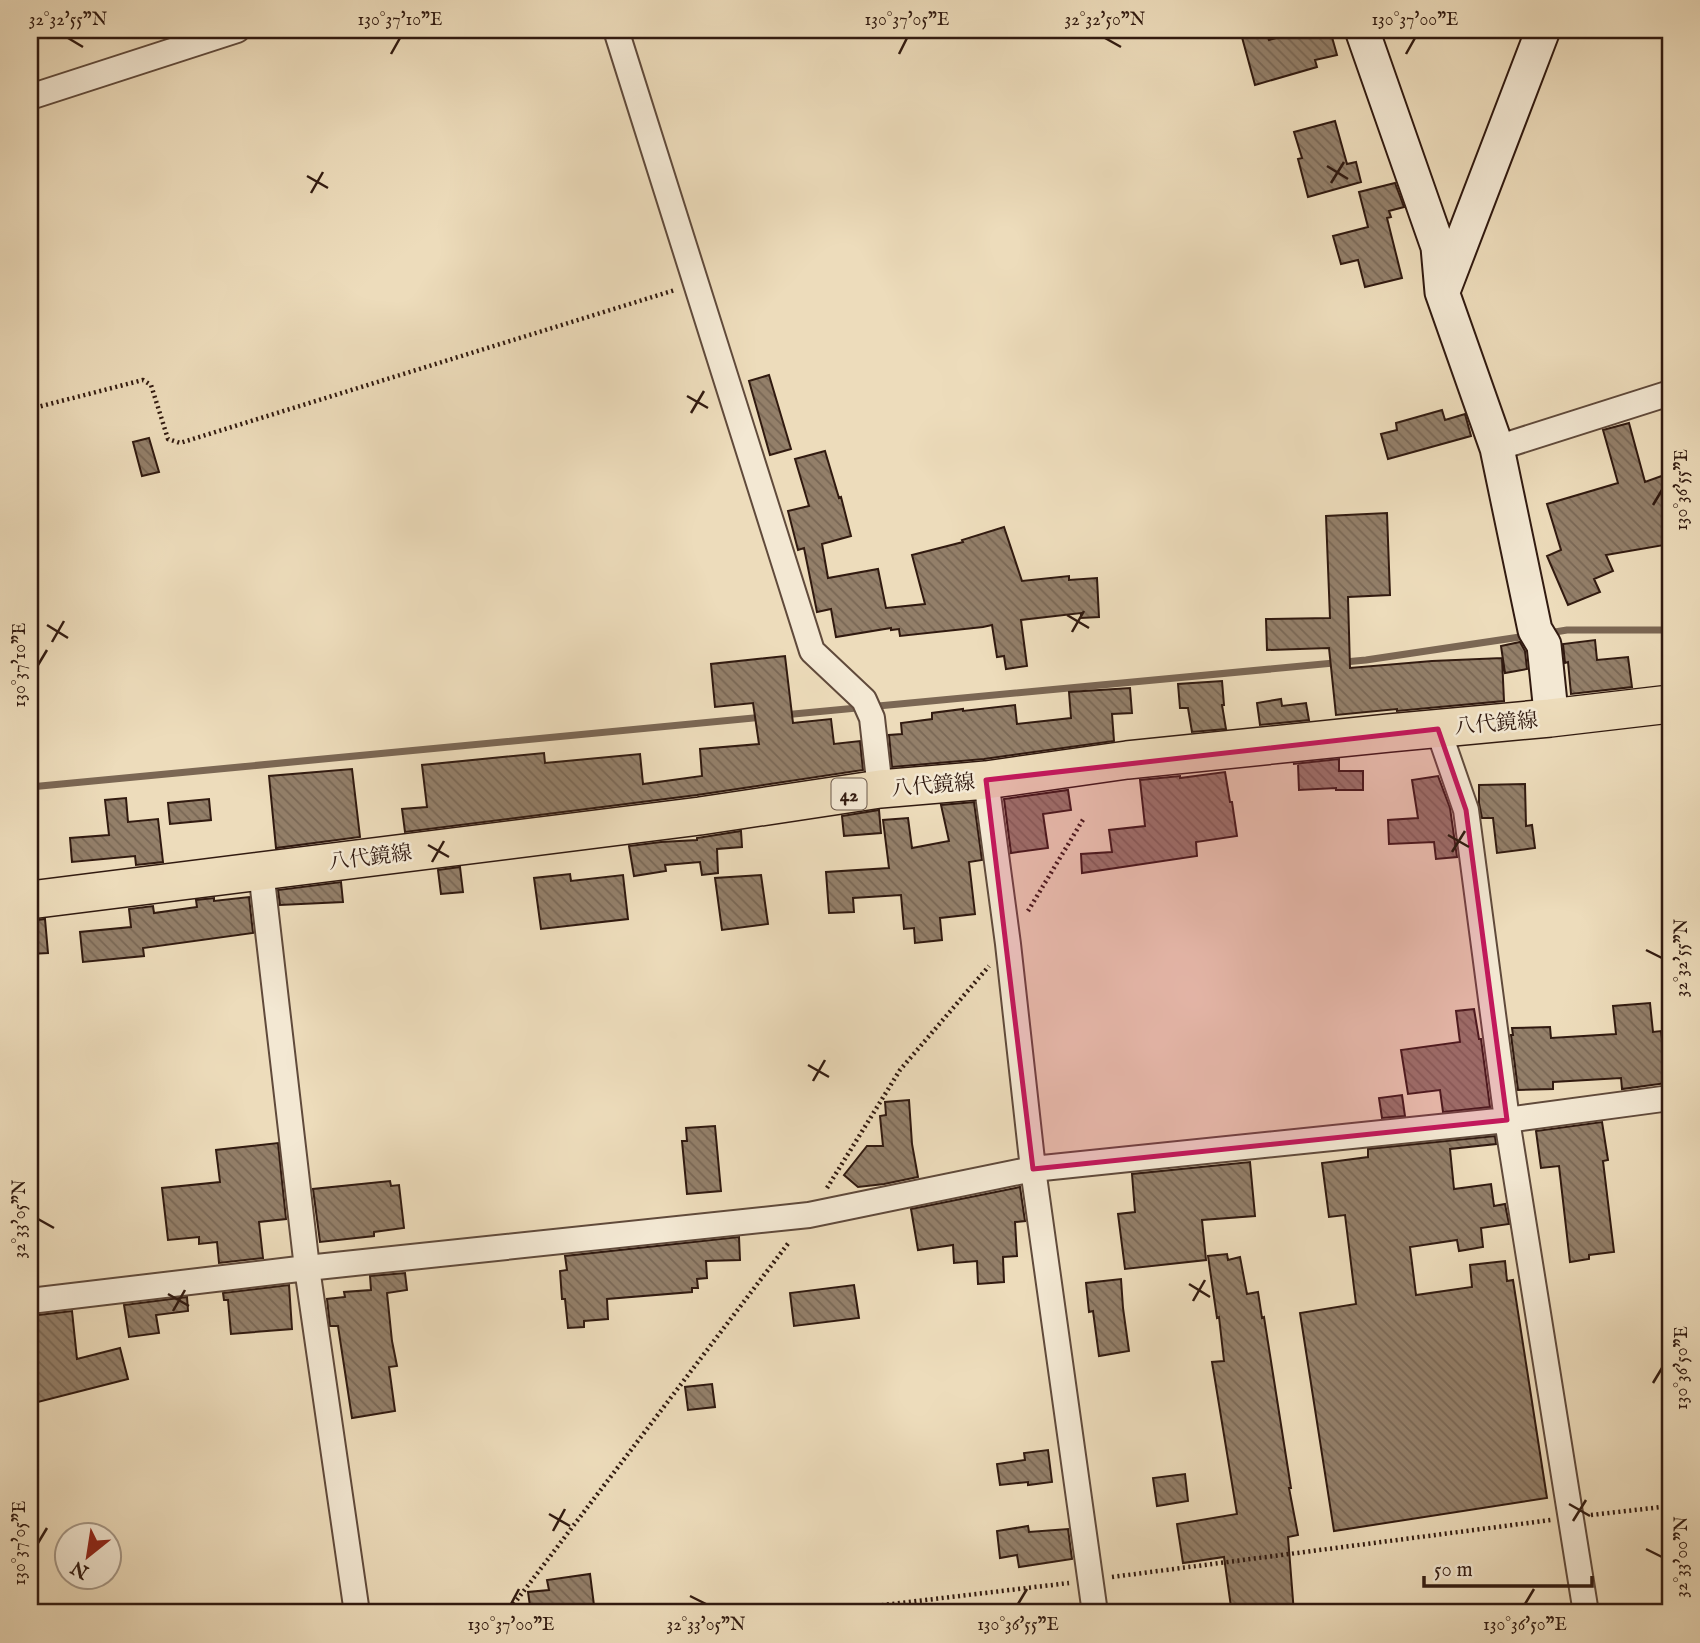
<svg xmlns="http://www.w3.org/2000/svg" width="1700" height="1643" font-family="'IM FELL English','Noto Serif JP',serif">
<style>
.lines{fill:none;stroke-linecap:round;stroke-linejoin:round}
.stream{stroke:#7b6754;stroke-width:7}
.building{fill:url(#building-back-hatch);stroke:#311a10;stroke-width:2}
.street-casing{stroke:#604a3b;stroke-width:28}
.secondary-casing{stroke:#311a10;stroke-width:37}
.primary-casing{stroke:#311a10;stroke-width:40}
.path{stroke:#311a10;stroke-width:4.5;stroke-dasharray:2 3.5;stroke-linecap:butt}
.street{stroke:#f3e8d3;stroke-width:24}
.secondary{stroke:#f3e8d3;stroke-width:33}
.primary{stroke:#eddcbb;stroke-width:37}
.marked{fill:#c2185b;fill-opacity:0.2;stroke:#c2185b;stroke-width:5;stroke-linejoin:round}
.ticks{fill:none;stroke:#311a10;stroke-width:2.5}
.labels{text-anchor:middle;stroke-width:5;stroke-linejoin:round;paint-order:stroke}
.shield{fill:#f3e8d3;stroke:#6b584a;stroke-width:2}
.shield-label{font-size:19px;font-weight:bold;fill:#311a10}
.street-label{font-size:21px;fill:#311a10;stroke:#f3e8d3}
.neatline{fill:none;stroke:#311a10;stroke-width:2.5}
.ticks-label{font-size:18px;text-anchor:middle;fill:#311a10}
</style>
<defs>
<pattern id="building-back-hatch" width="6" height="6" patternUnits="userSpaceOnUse" patternTransform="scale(1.75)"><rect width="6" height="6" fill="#937f69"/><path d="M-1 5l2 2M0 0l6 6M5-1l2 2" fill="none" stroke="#796755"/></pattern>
</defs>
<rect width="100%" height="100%" fill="#eddcbb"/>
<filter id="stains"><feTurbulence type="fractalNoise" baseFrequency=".00286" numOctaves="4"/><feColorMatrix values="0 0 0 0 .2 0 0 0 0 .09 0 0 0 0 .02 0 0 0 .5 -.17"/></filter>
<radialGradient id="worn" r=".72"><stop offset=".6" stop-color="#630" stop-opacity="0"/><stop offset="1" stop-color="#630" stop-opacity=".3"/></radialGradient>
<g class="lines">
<path class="stream" d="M 1549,633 L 1567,630 L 1670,630
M 783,715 L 1366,660 L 1527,636
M 30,787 L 764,717"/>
</g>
<path class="building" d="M 1240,30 L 1266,30 L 1269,40 L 1307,30 L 1330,30 L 1337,55 L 1315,60 L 1317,67 L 1255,85 Z
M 1335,121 L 1347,164 L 1356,162 L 1361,182 L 1308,197 L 1298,159 L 1302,158 L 1294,132 Z
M 1395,183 L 1404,207 L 1389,211 L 1391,217 L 1387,218 L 1402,278 L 1365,287 L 1358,260 L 1341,264 L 1333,236 L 1368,227 L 1359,192 Z
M 769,375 L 791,449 L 770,455 L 749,381 Z
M 1442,410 L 1445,420 L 1465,414 L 1471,436 L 1388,459 L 1381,434 L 1397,430 L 1396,423 Z
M 1629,423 L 1645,482 L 1670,473 L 1670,544 L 1606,555 L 1613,571 L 1594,579 L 1600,592 L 1568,605 L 1547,556 L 1561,550 L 1547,504 L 1618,483 L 1603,430 Z
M 149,438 L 159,472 L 142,476 L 133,442 Z
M 825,451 L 839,498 L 841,497 L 851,536 L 822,544 L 828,578 L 878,569 L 886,608 L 925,604 L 912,555 L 963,542 L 962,540 L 1004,527 L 1022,581 L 1069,576 L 1069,580 L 1097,578 L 1099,617 L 1081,618 L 1081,613 L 1021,620 L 1027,666 L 1006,669 L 1004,656 L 997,657 L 992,625 L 983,627 L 900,636 L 899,629 L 891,630 L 891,628 L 836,637 L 831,609 L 817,612 L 804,548 L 798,550 L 788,511 L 809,506 L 795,459 Z
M 1387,513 L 1390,595 L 1348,597 L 1350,668 L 1432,661 L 1502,658 L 1504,701 L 1397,711 L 1397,709 L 1336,715 L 1329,648 L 1267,650 L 1266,619 L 1330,618 L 1326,516 Z
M 1595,640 L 1597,660 L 1628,657 L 1632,687 L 1571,694 L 1568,662 L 1565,663 L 1563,644 Z
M 1520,642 L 1525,651 L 1527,669 L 1505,673 L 1501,646 Z
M 785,656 L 793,723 L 831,719 L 834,744 L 860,741 L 863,770 L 697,795 L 405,832 L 402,809 L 427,807 L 422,765 L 544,753 L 545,763 L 640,754 L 643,784 L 702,776 L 700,749 L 759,744 L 753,703 L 715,707 L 711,664 Z
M 1222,681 L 1224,705 L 1222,705 L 1226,729 L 1192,732 L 1188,708 L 1180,708 L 1178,684 Z
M 1130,688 L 1132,713 L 1112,714 L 1114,741 L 984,759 L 892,767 L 889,735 L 902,734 L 901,723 L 932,719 L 932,713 L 963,709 L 963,711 L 1015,705 L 1017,724 L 1071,718 L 1069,692 Z
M 1281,699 L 1282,706 L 1306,703 L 1309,720 L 1260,725 L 1257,703 Z
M 1339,759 L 1339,771 L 1363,771 L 1363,790 L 1336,790 L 1336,788 L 1299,790 L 1298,764 L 1293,764 Z
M 352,769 L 360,837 L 276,848 L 269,776 Z
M 1225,772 L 1230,802 L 1232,802 L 1237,836 L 1196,842 L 1197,856 L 1082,873 L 1081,854 L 1112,852 L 1109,830 L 1145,826 L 1140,780 L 1180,776 L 1180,778 Z
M 1438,776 L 1450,808 L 1457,857 L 1436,859 L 1434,842 L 1389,844 L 1388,820 L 1418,818 L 1412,780 Z
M 1525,784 L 1526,826 L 1532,825 L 1535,848 L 1497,853 L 1493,818 L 1482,818 L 1479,803 L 1479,785 Z
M 1068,790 L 1071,810 L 1043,814 L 1048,848 L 1011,853 L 1004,799 Z
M 126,798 L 128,822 L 158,819 L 163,862 L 136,865 L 135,856 L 72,862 L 70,838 L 109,835 L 105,800 Z
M 209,799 L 211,820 L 170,824 L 168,803 Z
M 974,802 L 982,860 L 969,862 L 975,914 L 940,918 L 942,940 L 915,943 L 914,928 L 904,929 L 901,895 L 853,898 L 854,912 L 829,913 L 826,872 L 889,868 L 883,820 L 908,818 L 912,848 L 949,841 L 941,805 Z
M 879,810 L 881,833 L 844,836 L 842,816 Z
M 741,831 L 742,847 L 717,849 L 718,873 L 702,875 L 700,862 L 665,865 L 666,871 L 634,876 L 629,846 L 661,842 L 697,840 L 697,838 Z
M 460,867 L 463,892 L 441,894 L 438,870 Z
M 570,874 L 571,881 L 623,875 L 628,919 L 541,929 L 534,878 Z
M 761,875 L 768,924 L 722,930 L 715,878 Z
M 341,882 L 343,902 L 280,905 L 278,890 Z
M 249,897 L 253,933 L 143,948 L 144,956 L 83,962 L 80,932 L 131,927 L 129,909 L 153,906 L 154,913 L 197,907 L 196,900 L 214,898 L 214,901 Z
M 45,919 L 48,953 L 30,954 L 30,921 Z
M 1650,1003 L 1653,1032 L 1661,1031 L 1667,1083 L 1622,1089 L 1621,1078 L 1553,1082 L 1553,1089 L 1518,1090 L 1511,1035 L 1513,1035 L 1512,1028 L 1550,1027 L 1551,1038 L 1616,1034 L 1613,1006 Z
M 1474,1009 L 1479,1039 L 1481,1039 L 1490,1107 L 1443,1112 L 1440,1090 L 1408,1094 L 1401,1050 L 1460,1042 L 1456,1011 Z
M 1402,1095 L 1405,1116 L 1382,1118 L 1379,1098 Z
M 909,1100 L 912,1144 L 918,1177 L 884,1184 L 858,1187 L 844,1175 L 867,1146 L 883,1146 L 880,1116 L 886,1115 L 885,1102 Z
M 1602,1122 L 1608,1160 L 1603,1161 L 1614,1252 L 1589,1255 L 1589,1259 L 1570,1262 L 1559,1166 L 1541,1168 L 1536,1131 Z
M 715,1126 L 721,1191 L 687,1194 L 682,1141 L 687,1141 L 686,1128 Z
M 1495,1136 L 1496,1144 L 1450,1149 L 1454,1189 L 1491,1184 L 1494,1206 L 1505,1204 L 1509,1224 L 1481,1228 L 1483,1247 L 1459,1251 L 1457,1240 L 1410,1247 L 1416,1295 L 1472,1287 L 1470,1265 L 1505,1261 L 1507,1281 L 1513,1280 L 1547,1498 L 1334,1531 L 1300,1313 L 1356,1304 L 1345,1215 L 1329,1217 L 1322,1163 L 1368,1157 L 1368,1149 Z
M 278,1143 L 286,1219 L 259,1222 L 263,1258 L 219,1263 L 217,1242 L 199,1244 L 199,1237 L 168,1240 L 162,1188 L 220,1182 L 216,1150 Z
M 1250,1162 L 1255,1216 L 1202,1220 L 1206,1260 L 1125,1269 L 1118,1214 L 1135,1212 L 1132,1174 Z
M 390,1181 L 391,1186 L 399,1185 L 404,1228 L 374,1232 L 374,1236 L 320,1242 L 313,1189 Z
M 1020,1187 L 1025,1221 L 1015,1222 L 1017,1256 L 1003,1257 L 1004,1282 L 978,1284 L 977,1261 L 954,1263 L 953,1245 L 918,1250 L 911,1209 Z
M 739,1237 L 740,1260 L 706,1261 L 707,1278 L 697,1279 L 698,1288 L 692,1288 L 692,1292 L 607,1299 L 608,1319 L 584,1321 L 584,1327 L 568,1328 L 565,1299 L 562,1299 L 560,1271 L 567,1270 L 565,1256 Z
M 1227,1254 L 1228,1260 L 1240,1257 L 1247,1294 L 1258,1292 L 1262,1318 L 1264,1317 L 1291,1488 L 1289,1488 L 1298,1535 L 1288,1537 L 1294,1613 L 1275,1613 L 1273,1604 L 1231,1607 L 1224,1557 L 1183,1563 L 1177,1524 L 1237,1514 L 1212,1362 L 1224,1361 L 1219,1317 L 1217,1318 L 1208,1256 Z
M 405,1273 L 407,1290 L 387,1293 L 392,1341 L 397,1366 L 389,1367 L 395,1411 L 352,1418 L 338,1326 L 330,1326 L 327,1299 L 345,1297 L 344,1292 L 371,1290 L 370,1276 Z
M 1121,1279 L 1123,1308 L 1129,1351 L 1099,1356 L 1093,1311 L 1089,1312 L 1086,1283 Z
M 289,1285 L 292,1329 L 231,1334 L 228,1300 L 224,1300 L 223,1293 Z
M 854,1285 L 859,1318 L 794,1326 L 790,1293 Z
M 187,1297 L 188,1311 L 156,1315 L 159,1333 L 129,1337 L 124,1305 Z
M 72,1311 L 77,1359 L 120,1348 L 128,1379 L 30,1404 L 30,1316 Z
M 712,1384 L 715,1407 L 688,1410 L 685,1387 Z
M 1048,1450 L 1052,1482 L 1028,1485 L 1028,1482 L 1000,1485 L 997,1464 L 1025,1460 L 1024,1453 Z
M 1185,1474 L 1188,1501 L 1157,1506 L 1153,1478 Z
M 1028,1526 L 1029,1532 L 1068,1529 L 1072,1559 L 1019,1567 L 1017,1555 L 1000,1558 L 997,1531 Z
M 590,1574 L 595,1613 L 531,1613 L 528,1592 L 549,1590 L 547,1580 Z"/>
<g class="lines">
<g class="street-casing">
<path id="street" d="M 616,30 L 812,651 L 864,700 L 872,718 L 880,789
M 30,97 L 237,30
M 1497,448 L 1670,393
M 1438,729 L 1466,810 L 1507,1120 L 1586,1613
M 986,780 L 1008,944 L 1033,1169 L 1095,1613
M 261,871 L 307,1268 L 357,1613
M 30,1301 L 307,1268 L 809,1215 L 1033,1169 L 1507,1120 L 1670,1098"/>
</g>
<g class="secondary-casing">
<path id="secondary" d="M 1362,30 L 1438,247 L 1442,292 L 1497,448 L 1535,630 L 1544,645 L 1550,703 L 1550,718
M 1445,286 L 1543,30"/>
</g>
<g class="primary-casing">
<path id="primary" d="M 30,900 L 700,816 L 880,789 L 986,780 L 1127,760 L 1389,733 L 1550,718 L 1670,704"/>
</g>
<path class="path" d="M 30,409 L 143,380 L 151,385 L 168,439 L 180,443 L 675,290
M 1028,911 L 1084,818
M 827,1188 L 900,1070 L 989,966
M 1591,1515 L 1670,1506
M 1112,1577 L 1551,1520
M 507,1613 L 790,1241
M 816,1613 L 1069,1583"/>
<use href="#street" class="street"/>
<use href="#secondary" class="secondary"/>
<use href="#primary" class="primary"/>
</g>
<path class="marked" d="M 1438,729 L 1466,810 L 1507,1120 L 1033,1169 L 986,780 Z"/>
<path class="ticks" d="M 68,38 L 83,47M 1105,38 L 1121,47M 391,54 L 400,38M 899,54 L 907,38M 1406,54 L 1415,38M 1327,166 L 1348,179M 307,176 L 328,188M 1331,183 L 1344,162M 311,193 L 323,172M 687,396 L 708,408M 691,413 L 704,391M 1653,505 L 1662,490M 1067,615 L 1089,628M 47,625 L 68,638M 1072,632 L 1084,611M 52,642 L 64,621M 38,665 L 47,650M 1448,835 L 1469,847M 428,845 L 449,857M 1452,852 L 1465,831M 432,862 L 444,841M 1646,950 L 1662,958M 808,1065 L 829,1077M 813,1081 L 825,1060M 38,1219 L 54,1228M 1189,1284 L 1210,1297M 168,1294 L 189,1306M 1193,1301 L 1205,1280M 173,1311 L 185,1290M 1653,1383 L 1662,1368M 1569,1504 L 1590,1516M 549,1514 L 570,1526M 1573,1521 L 1586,1500M 553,1531 L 565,1509M 38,1543 L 47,1528M 1646,1549 L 1662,1557M 690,1596 L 706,1604M 511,1604 L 519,1589M 1018,1604 L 1027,1589M 1525,1604 L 1534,1589"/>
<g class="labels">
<rect class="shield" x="831.5" y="778.5" width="35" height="31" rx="5"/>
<g class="shield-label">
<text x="849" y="801">42</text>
</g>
<g class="street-label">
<text transform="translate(1496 723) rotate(-5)" y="7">八代鏡線</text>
<text transform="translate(933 785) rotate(-5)" y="7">八代鏡線</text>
<text transform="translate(370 857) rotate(-7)" y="7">八代鏡線</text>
</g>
</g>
<rect width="1700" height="1643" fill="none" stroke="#eddcbb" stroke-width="77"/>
<g transform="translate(88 1556) rotate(210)"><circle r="33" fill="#f3e8d3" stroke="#a59685" stroke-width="2"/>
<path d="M0-5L12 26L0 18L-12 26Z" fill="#8f2418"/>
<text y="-10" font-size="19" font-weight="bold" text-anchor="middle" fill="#311a10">N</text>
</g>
<path d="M1424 1576v10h168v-10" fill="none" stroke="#311a10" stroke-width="3.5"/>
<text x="1434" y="1576" font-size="21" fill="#311a10" stroke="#f3e8d3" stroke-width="5" paint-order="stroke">50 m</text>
<rect x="38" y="38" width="1624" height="1566" class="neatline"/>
<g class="ticks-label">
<text x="68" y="25">32°32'55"N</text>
<text x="400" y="25">130°37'10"E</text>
<text x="907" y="25">130°37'05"E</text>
<text x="1105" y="25">32°32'50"N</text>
<text x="1415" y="25">130°37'00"E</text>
<text transform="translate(1681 490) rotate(-90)" y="6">130°36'55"E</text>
<text transform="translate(19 665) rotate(-90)" y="6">130°37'10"E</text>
<text transform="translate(1681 958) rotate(-90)" y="6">32°32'55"N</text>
<text transform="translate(19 1219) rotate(-90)" y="6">32°33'05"N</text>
<text transform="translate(1681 1368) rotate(-90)" y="6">130°36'50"E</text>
<text transform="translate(19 1543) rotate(-90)" y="6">130°37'05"E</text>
<text transform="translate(1681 1557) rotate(-90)" y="6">32°33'00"N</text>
<text x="511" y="1630">130°37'00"E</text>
<text x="706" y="1630">32°33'05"N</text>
<text x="1018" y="1630">130°36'55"E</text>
<text x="1525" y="1630">130°36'50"E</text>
</g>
<rect width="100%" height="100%" filter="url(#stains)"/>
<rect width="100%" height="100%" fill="url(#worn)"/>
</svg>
